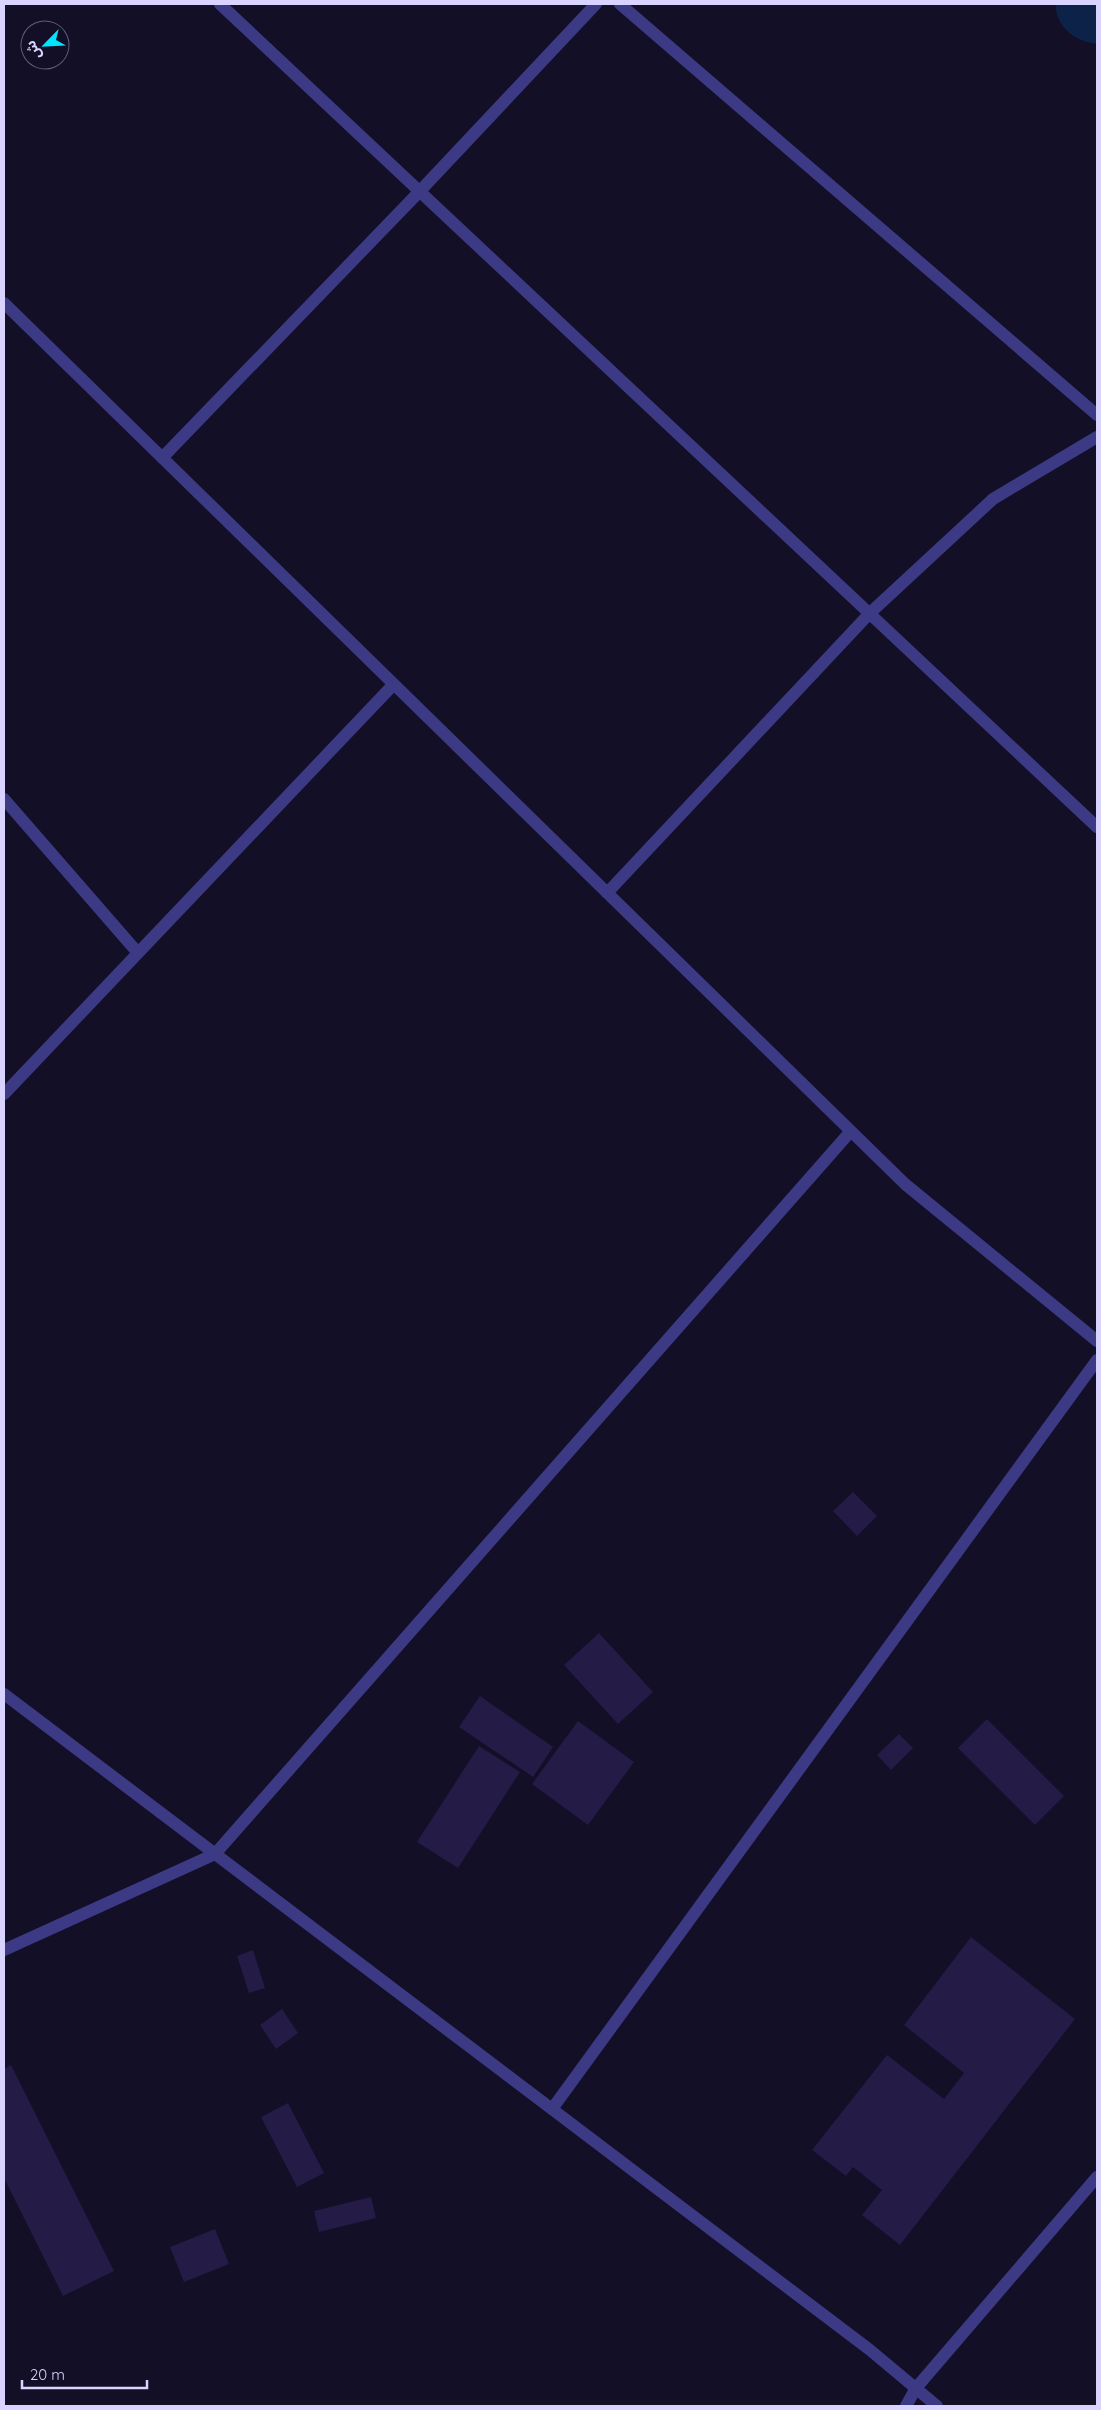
<svg xmlns="http://www.w3.org/2000/svg" width="1101" height="2410" font-family="Quicksand,'Noto Sans Arabic',sans-serif">
<style>
.lines{fill:none;stroke-linecap:round;stroke-linejoin:round}
.river{stroke:#0c2248;stroke-width:75}
.building{fill:#241b47}
.street{stroke:#3d3a85;stroke-width:12}
</style>
<rect width="100%" height="100%" fill="#130f26"/>
<g class="lines">
<path class="river" d="M 1093,4 L 1097,6"/>
</g>
<path class="building" d="M 853,1492 L 877,1516 L 857,1536 L 833,1511 Z
M 599,1633 L 653,1692 L 618,1724 L 564,1665 Z
M 480,1696 L 553,1747 L 533,1777 L 459,1727 Z
M 987,1719 L 1064,1796 L 1035,1825 L 958,1748 Z
M 578,1721 L 634,1762 L 588,1825 L 532,1784 Z
M 899,1734 L 913,1748 L 891,1770 L 877,1755 Z
M 479,1746 L 520,1772 L 458,1868 L 417,1842 Z
M 971,1937 L 1075,2019 L 900,2245 L 862,2215 L 882,2190 L 853,2167 L 846,2176 L 812,2150 L 887,2055 L 944,2099 L 964,2073 L 904,2025 Z
M 253,1950 L 265,1988 L 249,1993 L 237,1956 Z
M 282,2009 L 298,2033 L 276,2049 L 260,2025 Z
M 11,2065 L 114,2271 L 63,2296 L 4,2178 L 4,2069 Z
M 288,2103 L 324,2173 L 297,2187 L 261,2117 Z
M 371,2197 L 376,2218 L 319,2232 L 314,2211 Z
M 215,2229 L 229,2264 L 184,2282 L 170,2247 Z"/>
<g class="lines">
<path class="street" d="M 220,4 L 1097,827
M 620,4 L 1097,415
M 4,303 L 905,1184 L 1097,1341
M 162,458 L 420,191 L 596,4
M 4,799 L 138,953
M 607,893 L 870,613 L 993,499 L 1097,437
M 4,1094 L 394,684
M 4,1694 L 870,2350 L 937,2406
M 4,1950 L 215,1854 L 851,1131
M 552,2109 L 1097,1360
M 906,2406 L 916,2388 L 1097,2177"/>
</g>
<rect width="1101" height="2410" fill="none" stroke="#d9d4ff" stroke-width="10"/>
<g transform="translate(45 45) rotate(246)"><circle r="24" fill="#130f26" stroke="#625e7d"/>
<path d="M0-4L9 19L0 12L-9 19Z" fill="#00e5ff"/>
<text y="-8" font-size="14" font-weight="bold" text-anchor="middle" fill="#d9d4ff">ش</text>
</g>
<path d="M22 2380v8h125v-8" fill="none" stroke="#d9d4ff" stroke-width="2.5"/>
<text x="30" y="2380" font-size="15" fill="#d9d4ff" stroke="#130f26" stroke-width="4" paint-order="stroke">20 m</text>
</svg>
